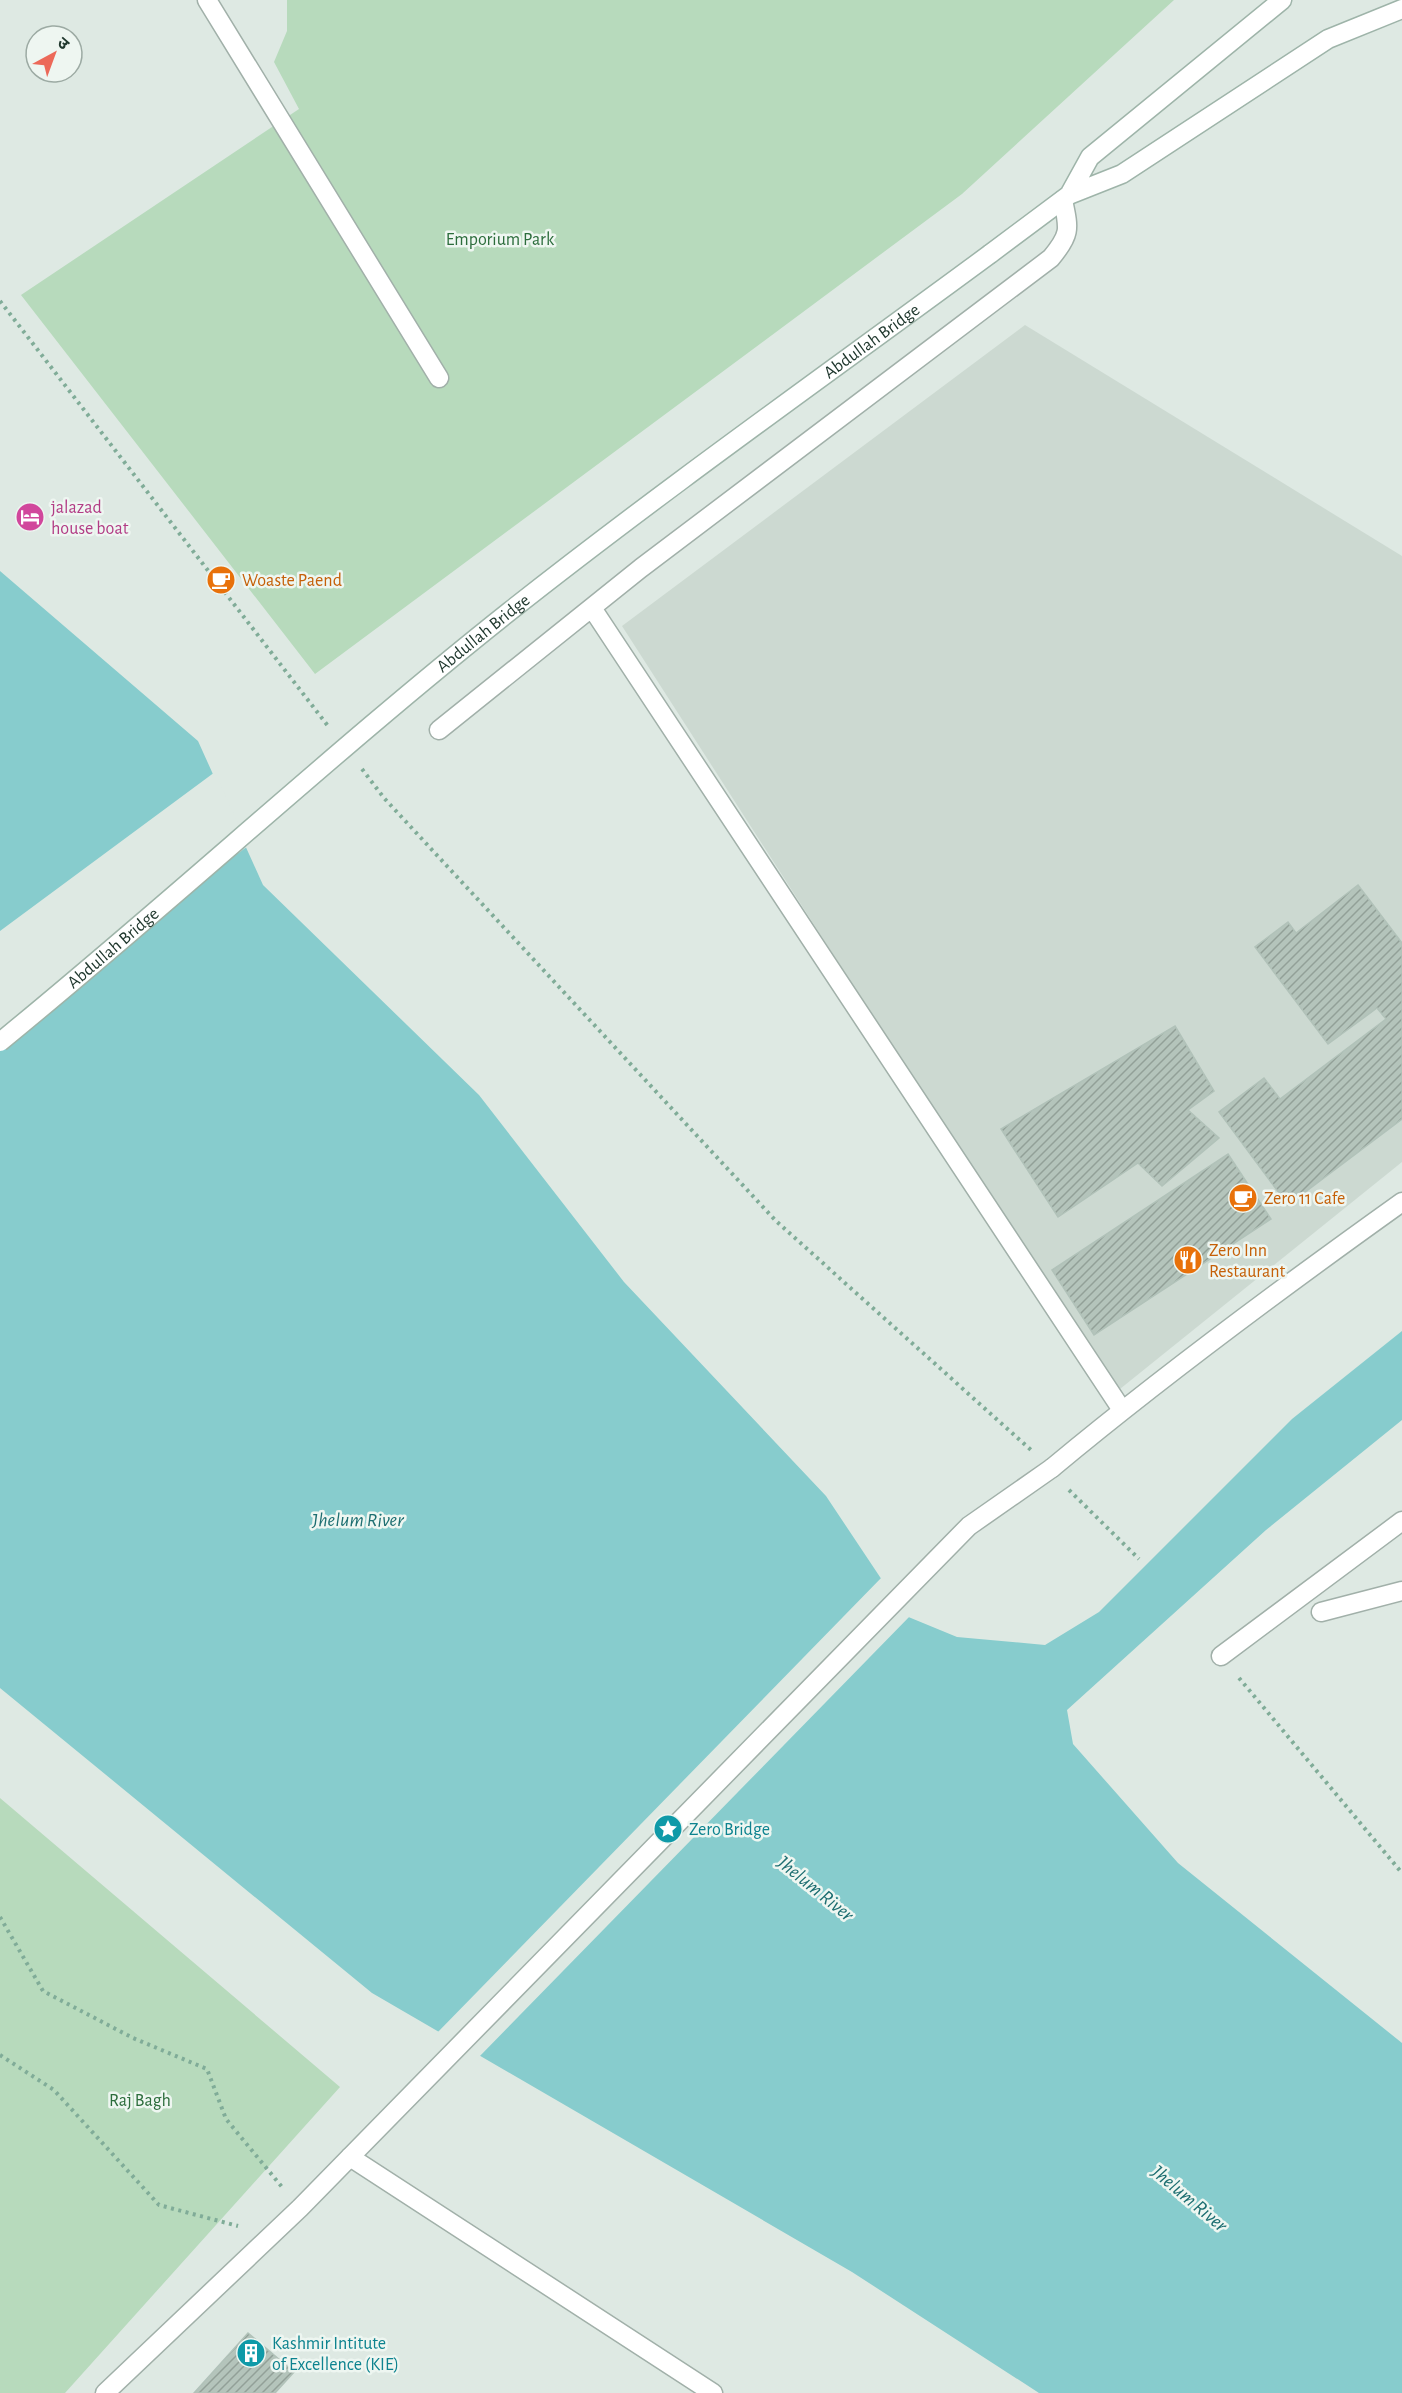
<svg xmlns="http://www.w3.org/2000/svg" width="1402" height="2393" font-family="'Alegreya Sans','Noto Sans Devanagari',sans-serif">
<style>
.built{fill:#ccd9d1}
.park{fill:#b7dabc}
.water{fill:#87cccd}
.pier{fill:#dee9e3}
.building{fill:url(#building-hatch);stroke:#b1c2b9;stroke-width:1.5}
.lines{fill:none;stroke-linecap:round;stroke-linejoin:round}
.service-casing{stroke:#a1b0a9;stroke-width:21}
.pedestrian-casing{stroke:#a1b0a9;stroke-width:21}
.minor-casing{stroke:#a1b0a9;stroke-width:21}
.secondary-casing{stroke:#9eb4a9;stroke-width:21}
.path{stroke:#80ac98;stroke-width:4;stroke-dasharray:3 4.5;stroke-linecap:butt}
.service{stroke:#fff;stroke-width:18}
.pedestrian{stroke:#fff;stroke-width:18}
.minor{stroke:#fff;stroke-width:18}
.secondary{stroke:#fff;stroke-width:18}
.secondary-bridge-casing{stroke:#9eb4a9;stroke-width:21;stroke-linecap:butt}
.secondary-bridge{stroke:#fff;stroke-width:18}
.labels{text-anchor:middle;stroke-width:5;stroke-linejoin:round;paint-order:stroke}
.park-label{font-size:18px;fill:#2c6d3c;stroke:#eef6f1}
.street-label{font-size:18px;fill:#20382e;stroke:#eef6f1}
.hotel-label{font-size:18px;fill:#b23c85;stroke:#eef6f1;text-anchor:start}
.food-label{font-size:18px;fill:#c56008;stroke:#eef6f1;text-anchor:start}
.culture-label{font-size:18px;fill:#0d838f;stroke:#eef6f1;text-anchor:start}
.water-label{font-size:20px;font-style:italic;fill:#1d6e71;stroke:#eef6f1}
</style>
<defs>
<pattern id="building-hatch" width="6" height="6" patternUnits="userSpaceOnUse" patternTransform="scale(1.5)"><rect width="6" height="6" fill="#b4c4bb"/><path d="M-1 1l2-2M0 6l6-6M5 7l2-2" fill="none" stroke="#92a098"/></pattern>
</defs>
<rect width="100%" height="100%" fill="#dee9e3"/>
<path class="built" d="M 1025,325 L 1402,556 L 1402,1162 L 1115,1393 L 622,626 Z"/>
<path class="park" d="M 287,0 L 1174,0 L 962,194 L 315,674 L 21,295 L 299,109 L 274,62 L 287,31 Z
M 0,1798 L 340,2087 L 65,2393 L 0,2393 Z"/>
<path class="water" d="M 0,571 L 198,741 L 263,885 L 479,1095 L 624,1282 L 826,1496 L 906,1616 L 957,1637 L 1045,1645 L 1099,1612 L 1292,1419 L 1402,1331 L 1402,1420 L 1266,1530 L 1067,1710 L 1073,1744 L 1178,1863 L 1402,2043 L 1402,2393 L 1039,2393 L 852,2272 L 372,1993 L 0,1688 Z"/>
<path class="pier" d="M 215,772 L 248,846 L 0,1030 L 0,931 Z
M 883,1576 L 911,1615 L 478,2058 L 436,2034 Z"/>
<path class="building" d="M 1358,885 L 1402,943 L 1402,1119 L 1288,1205 L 1219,1112 L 1264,1078 L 1280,1099 L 1386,1019 L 1377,1008 L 1328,1044 L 1255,947 L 1288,922 L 1296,933 Z
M 1175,1026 L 1214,1091 L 1188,1110 L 1219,1138 L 1162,1186 L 1138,1163 L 1058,1217 L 1001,1129 Z
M 1228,1154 L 1271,1219 L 1094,1335 L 1052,1270 Z
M 248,2333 L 294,2372 L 275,2393 L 194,2393 Z"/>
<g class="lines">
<g class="service-casing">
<path id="service" d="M 207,0 L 439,378
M 592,608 L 1122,1410
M 439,730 L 641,568 L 1051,258 C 1071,234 1069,229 1063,200"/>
</g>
<g class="pedestrian-casing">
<path id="pedestrian" d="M 350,2157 L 969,1526 L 1052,1468"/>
</g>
<g class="minor-casing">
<path id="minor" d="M 1052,1468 C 1165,1374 1283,1287 1402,1202
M 1321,1612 L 1402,1591
M 1221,1656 L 1402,1521
M 105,2393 L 300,2208 L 350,2157 L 713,2393"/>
</g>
<g class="secondary-casing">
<path id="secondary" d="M 1069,195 L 1090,157 L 1282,0
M 990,254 L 1069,195 L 1122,174 L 1328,39 L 1402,9"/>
</g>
<path class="path" d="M 0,301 L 328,726
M 362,769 L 384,798 L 776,1221 L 1031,1450
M 1069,1490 L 1139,1559
M 1239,1678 L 1402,1873
M 0,1917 L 43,1991 L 133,2038 L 207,2069 L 226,2119 L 282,2187
M 0,2055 L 54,2090 L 159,2205 L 238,2226"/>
<use href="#service" class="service"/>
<use href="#pedestrian" class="pedestrian"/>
<use href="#minor" class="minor"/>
<use href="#secondary" class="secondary"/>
<g class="secondary-bridge-casing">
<g id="secondary-bridge">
<path id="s1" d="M 0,1042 C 173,901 336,749 510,611 C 667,487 830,372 990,254"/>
</g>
</g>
<use href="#secondary-bridge" class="secondary-bridge"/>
</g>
<defs>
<g id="hotel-disc" transform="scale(1.5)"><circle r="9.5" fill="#d1479c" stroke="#eef6f1"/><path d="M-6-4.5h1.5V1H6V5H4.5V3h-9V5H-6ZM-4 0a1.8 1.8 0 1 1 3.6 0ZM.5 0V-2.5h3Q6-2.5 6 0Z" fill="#fff"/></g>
<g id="cafe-disc" transform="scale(1.5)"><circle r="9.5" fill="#e8710a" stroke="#eef6f1"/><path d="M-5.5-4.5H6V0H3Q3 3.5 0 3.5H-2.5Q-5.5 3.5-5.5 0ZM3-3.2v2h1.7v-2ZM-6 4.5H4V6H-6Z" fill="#fff"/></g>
<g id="restaurant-disc" transform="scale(1.5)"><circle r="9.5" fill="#e8710a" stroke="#eef6f1"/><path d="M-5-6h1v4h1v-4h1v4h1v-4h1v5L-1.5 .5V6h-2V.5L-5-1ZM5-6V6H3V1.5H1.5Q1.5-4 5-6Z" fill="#fff"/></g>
<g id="sight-disc" transform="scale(1.5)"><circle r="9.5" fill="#0f9aa8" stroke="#eef6f1"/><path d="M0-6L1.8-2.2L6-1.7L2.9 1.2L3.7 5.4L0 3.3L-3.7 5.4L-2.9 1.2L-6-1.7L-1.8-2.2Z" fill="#fff"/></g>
<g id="building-disc" transform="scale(1.5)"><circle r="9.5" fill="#0f9aa8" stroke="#eef6f1"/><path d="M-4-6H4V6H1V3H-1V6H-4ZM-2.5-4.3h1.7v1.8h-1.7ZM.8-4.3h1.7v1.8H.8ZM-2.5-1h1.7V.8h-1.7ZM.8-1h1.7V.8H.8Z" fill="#fff"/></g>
</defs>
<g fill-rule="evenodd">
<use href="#hotel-disc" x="30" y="517"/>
<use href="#cafe-disc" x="221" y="580"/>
<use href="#cafe-disc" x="1243" y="1198"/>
<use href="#restaurant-disc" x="1188" y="1260"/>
<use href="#sight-disc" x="668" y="1829"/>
<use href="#building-disc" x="251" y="2353"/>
</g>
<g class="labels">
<g class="park-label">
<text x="500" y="245">Emporium Park</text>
<text x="140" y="2106">Raj Bagh</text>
</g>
<g class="street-label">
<text dy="6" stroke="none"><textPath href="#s1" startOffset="1119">Abdullah Bridge</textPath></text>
<text dy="6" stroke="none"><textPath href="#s1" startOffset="633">Abdullah Bridge</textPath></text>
<text dy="6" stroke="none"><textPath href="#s1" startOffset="147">Abdullah Bridge</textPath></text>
</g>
<g class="hotel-label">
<text x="51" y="513">jalazad<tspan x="51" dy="21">house boat</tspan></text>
</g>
<g class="food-label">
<text x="242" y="586">Woaste Paend</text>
<text x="1264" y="1204">Zero 11 Cafe</text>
<text x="1209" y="1256">Zero Inn<tspan x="1209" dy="21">Restaurant</tspan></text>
</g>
<g class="culture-label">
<text x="689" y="1835">Zero Bridge</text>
<text x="272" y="2349">Kashmir Intitute<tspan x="272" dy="21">of Excellence (KIE)</tspan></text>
</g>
<g class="water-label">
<text x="358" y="1526">Jhelum River</text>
<text transform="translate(816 1888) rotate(39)" y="7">Jhelum River</text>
<text transform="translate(1190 2198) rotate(40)" y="7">Jhelum River</text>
</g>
</g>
<g transform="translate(54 54) rotate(41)"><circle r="28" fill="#eef6f1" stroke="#9caaa3" stroke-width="1.5"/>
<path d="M0-4.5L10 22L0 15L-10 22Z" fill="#ec6959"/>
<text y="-9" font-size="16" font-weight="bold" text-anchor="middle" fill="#20382e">उ</text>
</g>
</svg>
